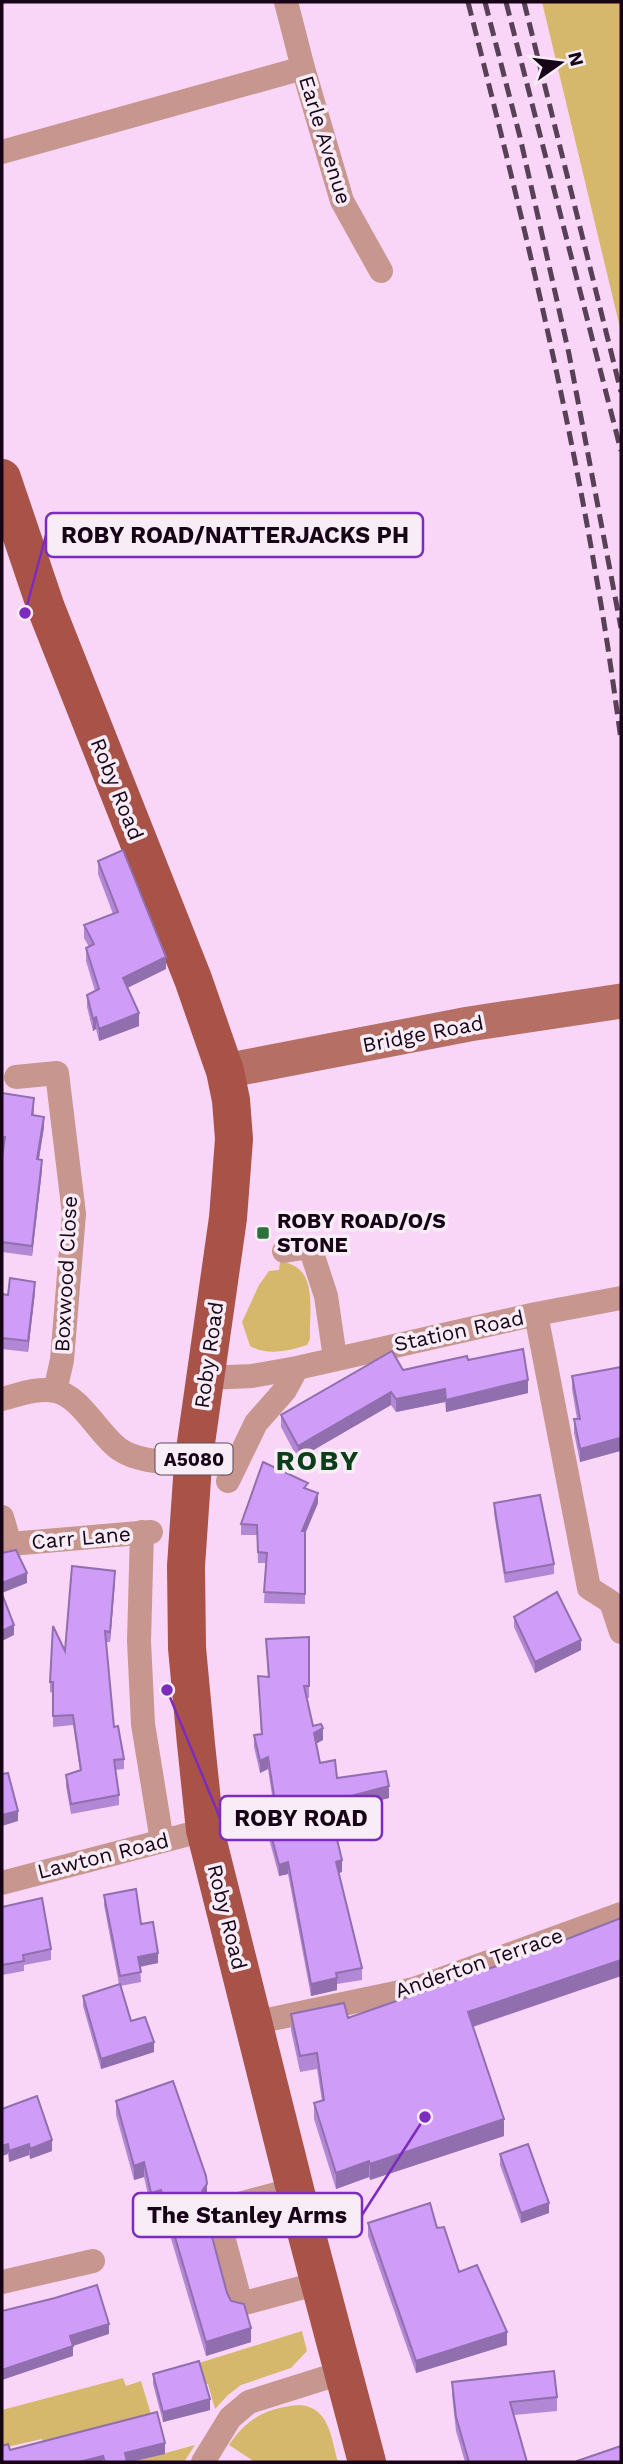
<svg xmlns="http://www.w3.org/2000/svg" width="623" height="2464" font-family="'Work Sans',sans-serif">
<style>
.green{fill:#d6b86c}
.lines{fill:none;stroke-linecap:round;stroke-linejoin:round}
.street{stroke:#c7968f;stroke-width:24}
.secondary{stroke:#b66f65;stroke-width:35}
.primary{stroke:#a85248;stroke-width:38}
.rail{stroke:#584157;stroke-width:5;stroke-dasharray:14 7;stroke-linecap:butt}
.wall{fill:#b287d5}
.shaded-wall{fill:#916eae}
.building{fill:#cf9df8;stroke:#916eae;stroke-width:2}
.poi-dot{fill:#2c713c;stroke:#f8ecf7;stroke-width:2.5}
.labels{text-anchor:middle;stroke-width:7;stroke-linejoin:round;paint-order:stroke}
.shield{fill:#f8ecf7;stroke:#5a4a5a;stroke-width:2}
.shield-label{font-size:19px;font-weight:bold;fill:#170517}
.street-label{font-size:21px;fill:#170517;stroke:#f8ecf7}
.poi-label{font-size:21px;font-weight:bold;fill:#170517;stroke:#f8ecf7;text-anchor:start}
.district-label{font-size:28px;font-weight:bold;letter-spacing:2px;fill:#0c3e1a;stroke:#f8ecf7}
.leader{fill:none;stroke:#7b2cbf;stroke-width:2.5}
.callout-dot{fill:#7b2cbf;stroke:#f8ecf7;stroke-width:2.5}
.callout{fill:#f8ecf7;stroke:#7b2cbf;stroke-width:2.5}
.callout-label{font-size:23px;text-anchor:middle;font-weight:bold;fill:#170517}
</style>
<rect width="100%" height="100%" fill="#f9d6f7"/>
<path class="green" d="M 542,2 L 621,2 L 621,332 Z
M 280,1262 C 319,1265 309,1309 310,1339 L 307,1345 C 288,1351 268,1356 250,1346 L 242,1322 L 259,1285 L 269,1271 L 279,1270 Z
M 302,2331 L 307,2351 L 291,2368 L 241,2385 L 228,2395 L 215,2409 L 208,2384 L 199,2386 L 186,2367 Z
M 123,2378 L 126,2386 L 141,2381 L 154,2424 L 140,2460 L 195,2445 L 184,2462 L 125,2462 L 46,2452 L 42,2439 L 2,2448 L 2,2410 Z
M 300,2405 C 330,2408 331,2438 338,2462 L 255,2462 L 229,2445 C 247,2418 268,2407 300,2405 Z"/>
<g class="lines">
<path class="street" d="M 286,2 L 303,68 L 342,201 L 381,271
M 2,152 L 303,68
M 16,1077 L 57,1073 L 74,1214 L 62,1360 L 55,1391
M 284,1251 L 310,1247 L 326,1296 L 335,1358
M 536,1314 L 589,1588 L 611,1602 L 621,1632
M 206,1378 L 252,1376 L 297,1368 L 536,1314 L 621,1298
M 2,1399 C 18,1395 39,1387 55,1391 C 81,1396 98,1434 119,1449 C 139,1463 170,1462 193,1464
M 228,1481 L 256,1423 L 285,1390 L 297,1368
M 2,1517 L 10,1544
M 142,1532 L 139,1641 L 143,1724 L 162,1841
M 2,1547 L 10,1544 L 151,1532
M 2,1883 L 205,1830
M 253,2023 L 414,1989 L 621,1914
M 295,2189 L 216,2210 L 241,2304 L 319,2283
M 2,2282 L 93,2261
M 203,2462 L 230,2418 L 249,2402 L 344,2372"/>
<path class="secondary" d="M 225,1071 L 469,1024 L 621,1001"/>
<path class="primary" d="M 2,478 L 46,608 L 193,979 L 225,1071 L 231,1100 L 234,1139 L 228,1218 L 193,1464 L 186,1566 L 187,1648 L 196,1744 L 205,1830 L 300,2209 L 367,2462"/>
<path class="rail" d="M 468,2 C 517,195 565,390 598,587 C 607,638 614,689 621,740
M 485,2 L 520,137 L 569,354 L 621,628
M 506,2 L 621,451
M 524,2 L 621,392"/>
</g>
<path class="wall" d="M 98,861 L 166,969 L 127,988 L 139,1026 L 99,1041 L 96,1029 L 93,1031 L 87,1007 L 87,995 L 95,991 L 86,961 L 86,948 L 89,947 L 84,938 L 84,925 L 113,914 L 98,874 Z
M 2,1093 L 34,1108 L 34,1115 L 44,1127 L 39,1159 L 42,1170 L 32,1256 L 2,1252 L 2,1157 L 4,1147 L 2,1147 Z
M 35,1292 L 28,1352 L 2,1349 L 2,1294 L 8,1295 Z
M 468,1360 L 528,1393 L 446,1412 L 445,1402 L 396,1412 L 391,1405 L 298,1459 L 281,1427 L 281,1415 L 403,1370 Z
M 621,1367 L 621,1454 L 620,1451 L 580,1462 L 574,1433 L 574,1419 L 577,1419 L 572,1389 L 572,1376 Z
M 308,1489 L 318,1503 L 305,1534 L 305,1604 L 264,1603 L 266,1563 L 258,1563 L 257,1535 L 241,1535 L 241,1524 Z
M 494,1503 L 554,1564 L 554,1574 L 505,1583 L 494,1513 Z
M 115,1581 L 110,1642 L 106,1642 L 114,1727 L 124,1759 L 124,1769 L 115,1770 L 119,1795 L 119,1805 L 71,1814 L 66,1786 L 66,1775 L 80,1771 L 73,1725 L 53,1727 L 53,1693 L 50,1692 L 50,1682 L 65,1651 Z
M 514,1617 L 581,1650 L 535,1673 L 514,1627 Z
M 309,1637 L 309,1698 L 307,1698 L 313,1726 L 323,1740 L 316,1743 L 320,1763 L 337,1778 L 389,1798 L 330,1813 L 342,1872 L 338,1873 L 362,1968 L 362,1980 L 337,1984 L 337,1990 L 311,1996 L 288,1874 L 279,1876 L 268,1835 L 268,1823 L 276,1821 L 268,1769 L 260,1773 L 254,1747 L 254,1735 L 261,1734 L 258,1676 L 268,1677 L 266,1639 Z
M 104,1895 L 141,1924 L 158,1963 L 140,1967 L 141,1982 L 120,1986 L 131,2021 L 154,2052 L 101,2069 L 83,2006 L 83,1996 L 119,1984 L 104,1905 Z
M 2,1907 L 51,1949 L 51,1960 L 24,1965 L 24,1971 L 2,1975 Z
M 621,1918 L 621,1976 L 473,2027 L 504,2136 L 370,2180 L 369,2177 L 336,2189 L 314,2119 L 314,2103 L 322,2101 L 317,2069 L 300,2072 L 291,2030 L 291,2014 L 348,2018 L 508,1962 Z
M 116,2101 L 207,2199 L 203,2204 L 227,2293 L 251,2342 L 206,2356 L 161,2205 L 151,2208 L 144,2177 L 134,2180 L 116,2115 Z
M 2,2109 L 52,2151 L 30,2159 L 29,2155 L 9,2162 Z
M 500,2154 L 549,2213 L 521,2223 L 500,2165 Z
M 368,2223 L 459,2272 L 507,2345 L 416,2373 L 368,2236 Z
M 153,2374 L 210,2410 L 163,2422 L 153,2384 Z
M 452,2382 L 557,2397 L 557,2411 L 514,2415 L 527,2462 L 465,2462 L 456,2431 L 452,2395 Z"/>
<path class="shaded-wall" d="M 166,957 L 166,969 L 123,990 L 123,978 Z
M 139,1013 L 139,1026 L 99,1041 L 99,1029 Z
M 96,1017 L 96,1029 L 93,1031 L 93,1019 Z
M 44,1117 L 44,1127 L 37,1170 L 37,1159 Z
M 42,1160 L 42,1170 L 32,1256 L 32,1246 Z
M 35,1282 L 35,1292 L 28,1352 L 28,1341 Z
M 528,1380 L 528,1393 L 446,1412 L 446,1400 Z
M 445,1389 L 445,1402 L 396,1412 L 396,1399 Z
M 391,1392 L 391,1405 L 298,1459 L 298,1446 Z
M 620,1438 L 620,1451 L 580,1462 L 580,1449 Z
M 318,1493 L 318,1503 L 305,1534 L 305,1604 L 305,1534 L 302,1531 Z
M 115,1571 L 115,1581 L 110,1642 L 110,1632 Z
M 27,1573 L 27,1583 L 2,1593 L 2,1583 Z
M 14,1625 L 14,1635 L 2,1641 L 2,1631 Z
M 581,1640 L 581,1650 L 535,1673 L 535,1662 Z
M 323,1728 L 323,1740 L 314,1745 L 314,1733 Z
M 268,1757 L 268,1769 L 260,1773 L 260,1761 Z
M 389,1786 L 389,1798 L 328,1813 L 328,1802 Z
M 18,1811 L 18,1821 L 2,1826 L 2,1815 Z
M 342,1860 L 342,1872 L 336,1874 L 336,1862 Z
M 288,1862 L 288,1874 L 279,1876 L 279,1865 Z
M 158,1953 L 158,1963 L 138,1967 L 138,1957 Z
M 621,1960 L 621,1976 L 468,2028 L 468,2012 Z
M 337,1978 L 337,1990 L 311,1996 L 311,1984 Z
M 154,2042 L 154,2052 L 101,2069 L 101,2059 Z
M 504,2119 L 504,2136 L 370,2180 L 370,2164 Z
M 52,2140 L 52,2151 L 30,2159 L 30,2149 Z
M 8,2144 L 8,2154 L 2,2156 L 2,2146 Z
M 29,2144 L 29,2155 L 9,2162 L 9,2151 Z
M 369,2161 L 369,2177 L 336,2189 L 336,2173 Z
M 144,2162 L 144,2177 L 134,2180 L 134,2166 Z
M 207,2184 L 207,2199 L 202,2205 L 202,2191 Z
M 161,2190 L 161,2205 L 151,2208 L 151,2193 Z
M 549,2203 L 549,2213 L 521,2223 L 521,2213 Z
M 109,2324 L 109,2334 L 70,2347 L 70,2336 Z
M 251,2328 L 251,2342 L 206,2356 L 206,2342 Z
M 507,2332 L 507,2345 L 416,2373 L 416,2361 Z
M 73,2346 L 73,2356 L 2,2380 L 2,2370 Z
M 210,2399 L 210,2410 L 163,2422 L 163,2412 Z
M 165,2443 L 165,2454 L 131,2462 L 125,2462 L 125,2453 Z
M 103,2456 L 103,2462 L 79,2462 Z"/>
<path class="building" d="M 123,850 L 166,957 L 123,978 L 139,1013 L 99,1029 L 96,1017 L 93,1019 L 87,995 L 99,989 L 86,948 L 94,944 L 84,925 L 118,912 L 98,861 Z
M 2,1093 L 34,1098 L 32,1115 L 44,1117 L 37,1159 L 42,1160 L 32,1246 L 2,1242 L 2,1157 L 5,1137 L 2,1137 Z
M 10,1278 L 35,1282 L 28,1341 L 2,1338 L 2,1294 L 8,1295 Z
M 523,1349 L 528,1380 L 446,1400 L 445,1389 L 396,1399 L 391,1392 L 298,1446 L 281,1415 L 392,1351 L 403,1370 L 467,1356 L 468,1360 Z
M 621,1367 L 621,1441 L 620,1438 L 580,1449 L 574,1419 L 580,1419 L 572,1376 Z
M 263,1462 L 308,1483 L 304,1488 L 318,1493 L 302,1531 L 305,1531 L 305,1594 L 264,1592 L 267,1553 L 258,1552 L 257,1525 L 241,1524 Z
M 540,1495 L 554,1564 L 505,1573 L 494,1503 Z
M 16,1550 L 27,1573 L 2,1583 L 2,1553 Z
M 72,1566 L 115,1571 L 110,1632 L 105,1631 L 114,1727 L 118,1726 L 124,1759 L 114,1760 L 119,1795 L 71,1804 L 66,1775 L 81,1770 L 73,1715 L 53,1716 L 53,1682 L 50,1682 L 53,1626 L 65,1651 Z
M 557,1592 L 581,1640 L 535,1662 L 514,1617 Z
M 2,1594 L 14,1625 L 2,1631 Z
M 309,1637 L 309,1686 L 304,1686 L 313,1726 L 321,1724 L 323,1728 L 314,1733 L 320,1763 L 335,1760 L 337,1778 L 386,1771 L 389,1786 L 328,1802 L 342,1860 L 336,1862 L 362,1968 L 336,1973 L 337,1978 L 311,1984 L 288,1862 L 279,1865 L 268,1823 L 278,1821 L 268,1757 L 260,1761 L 254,1735 L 262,1734 L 258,1676 L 269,1677 L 266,1639 Z
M 8,1773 L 18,1811 L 2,1815 L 2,1774 Z
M 136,1889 L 141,1924 L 153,1922 L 158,1953 L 138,1957 L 141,1972 L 120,1976 L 104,1895 Z
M 42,1898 L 51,1949 L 23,1955 L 24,1961 L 2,1965 L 2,1907 Z
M 621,1918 L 621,1960 L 468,2012 L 504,2119 L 370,2164 L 369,2161 L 336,2173 L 314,2103 L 324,2100 L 317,2053 L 300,2056 L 291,2014 L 344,2003 L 348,2018 L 508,1962 Z
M 120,1984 L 131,2021 L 145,2017 L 154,2042 L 101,2059 L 83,1996 Z
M 173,2081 L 206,2176 L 207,2184 L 202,2191 L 202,2199 L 227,2293 L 231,2301 L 244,2304 L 251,2328 L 206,2342 L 161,2190 L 151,2193 L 144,2162 L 134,2166 L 116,2101 Z
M 37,2096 L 52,2140 L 30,2149 L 29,2144 L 9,2151 L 8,2144 L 2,2146 L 2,2109 Z
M 528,2144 L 549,2203 L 521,2213 L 500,2154 Z
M 430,2203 L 437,2228 L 444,2227 L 459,2272 L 477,2265 L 507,2332 L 416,2361 L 368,2223 Z
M 97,2285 L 109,2324 L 70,2336 L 73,2346 L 2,2370 L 2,2311 L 55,2298 Z
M 199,2361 L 210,2399 L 163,2412 L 153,2374 Z
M 554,2371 L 557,2397 L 510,2402 L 527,2462 L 469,2462 L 456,2417 L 452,2382 Z
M 157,2412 L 165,2443 L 125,2453 L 127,2462 L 105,2462 L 103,2456 L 79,2462 L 2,2462 L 2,2446 L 8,2444 L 10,2450 Z
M 621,2446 L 621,2462 L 577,2462 L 577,2461 Z"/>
<rect class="poi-dot" x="256" y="1226" width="14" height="14" rx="3.5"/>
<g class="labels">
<rect class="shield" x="155.5" y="1443.5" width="77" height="31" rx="5"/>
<g class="shield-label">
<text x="194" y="1466">A5080</text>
</g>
<g class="street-label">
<text transform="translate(325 140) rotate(73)" y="7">Earle Avenue</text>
<text transform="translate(117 789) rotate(68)" y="7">Roby Road</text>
<text transform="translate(423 1034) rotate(-11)" y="7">Bridge Road</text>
<text transform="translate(66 1274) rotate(-87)" y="7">Boxwood Close</text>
<text transform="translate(459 1331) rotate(-12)" y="7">Station Road</text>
<text transform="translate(209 1355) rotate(-82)" y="7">Roby Road</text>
<text transform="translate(81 1538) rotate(-5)" y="7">Carr Lane</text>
<text transform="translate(103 1856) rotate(-14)" y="7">Lawton Road</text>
<text transform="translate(227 1917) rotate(76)" y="7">Roby Road</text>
<text transform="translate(479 1963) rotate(-19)" y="7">Anderton Terrace</text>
</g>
<g class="poi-label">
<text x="277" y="1228">ROBY ROAD/O/S<tspan x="277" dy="24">STONE</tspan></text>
</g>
<g class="district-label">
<text x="318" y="1470">ROBY</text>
</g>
</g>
<path class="leader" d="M25 613L46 535M167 1690L220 1818M425 2117L362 2215"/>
<g class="callout-dot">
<circle cx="25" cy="613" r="7"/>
<circle cx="167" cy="1690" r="7"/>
<circle cx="425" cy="2117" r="7"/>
</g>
<g class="callout">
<rect x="46" y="513" width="377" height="44" rx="7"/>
<rect x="220" y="1796" width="162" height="44" rx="7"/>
<rect x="133" y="2193" width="229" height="44" rx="7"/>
</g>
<g class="callout-label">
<text x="235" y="543">ROBY ROAD/NATTERJACKS PH</text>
<text x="301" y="1826">ROBY ROAD</text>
<text x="247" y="2223">The Stanley Arms</text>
</g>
<rect width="623" height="2464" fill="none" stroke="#170517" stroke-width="7"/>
<g transform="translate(560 63) rotate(76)" stroke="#f8ecf7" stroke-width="5" paint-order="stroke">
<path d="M0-5L12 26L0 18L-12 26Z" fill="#170517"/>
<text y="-10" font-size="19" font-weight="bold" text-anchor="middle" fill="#170517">N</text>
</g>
</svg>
